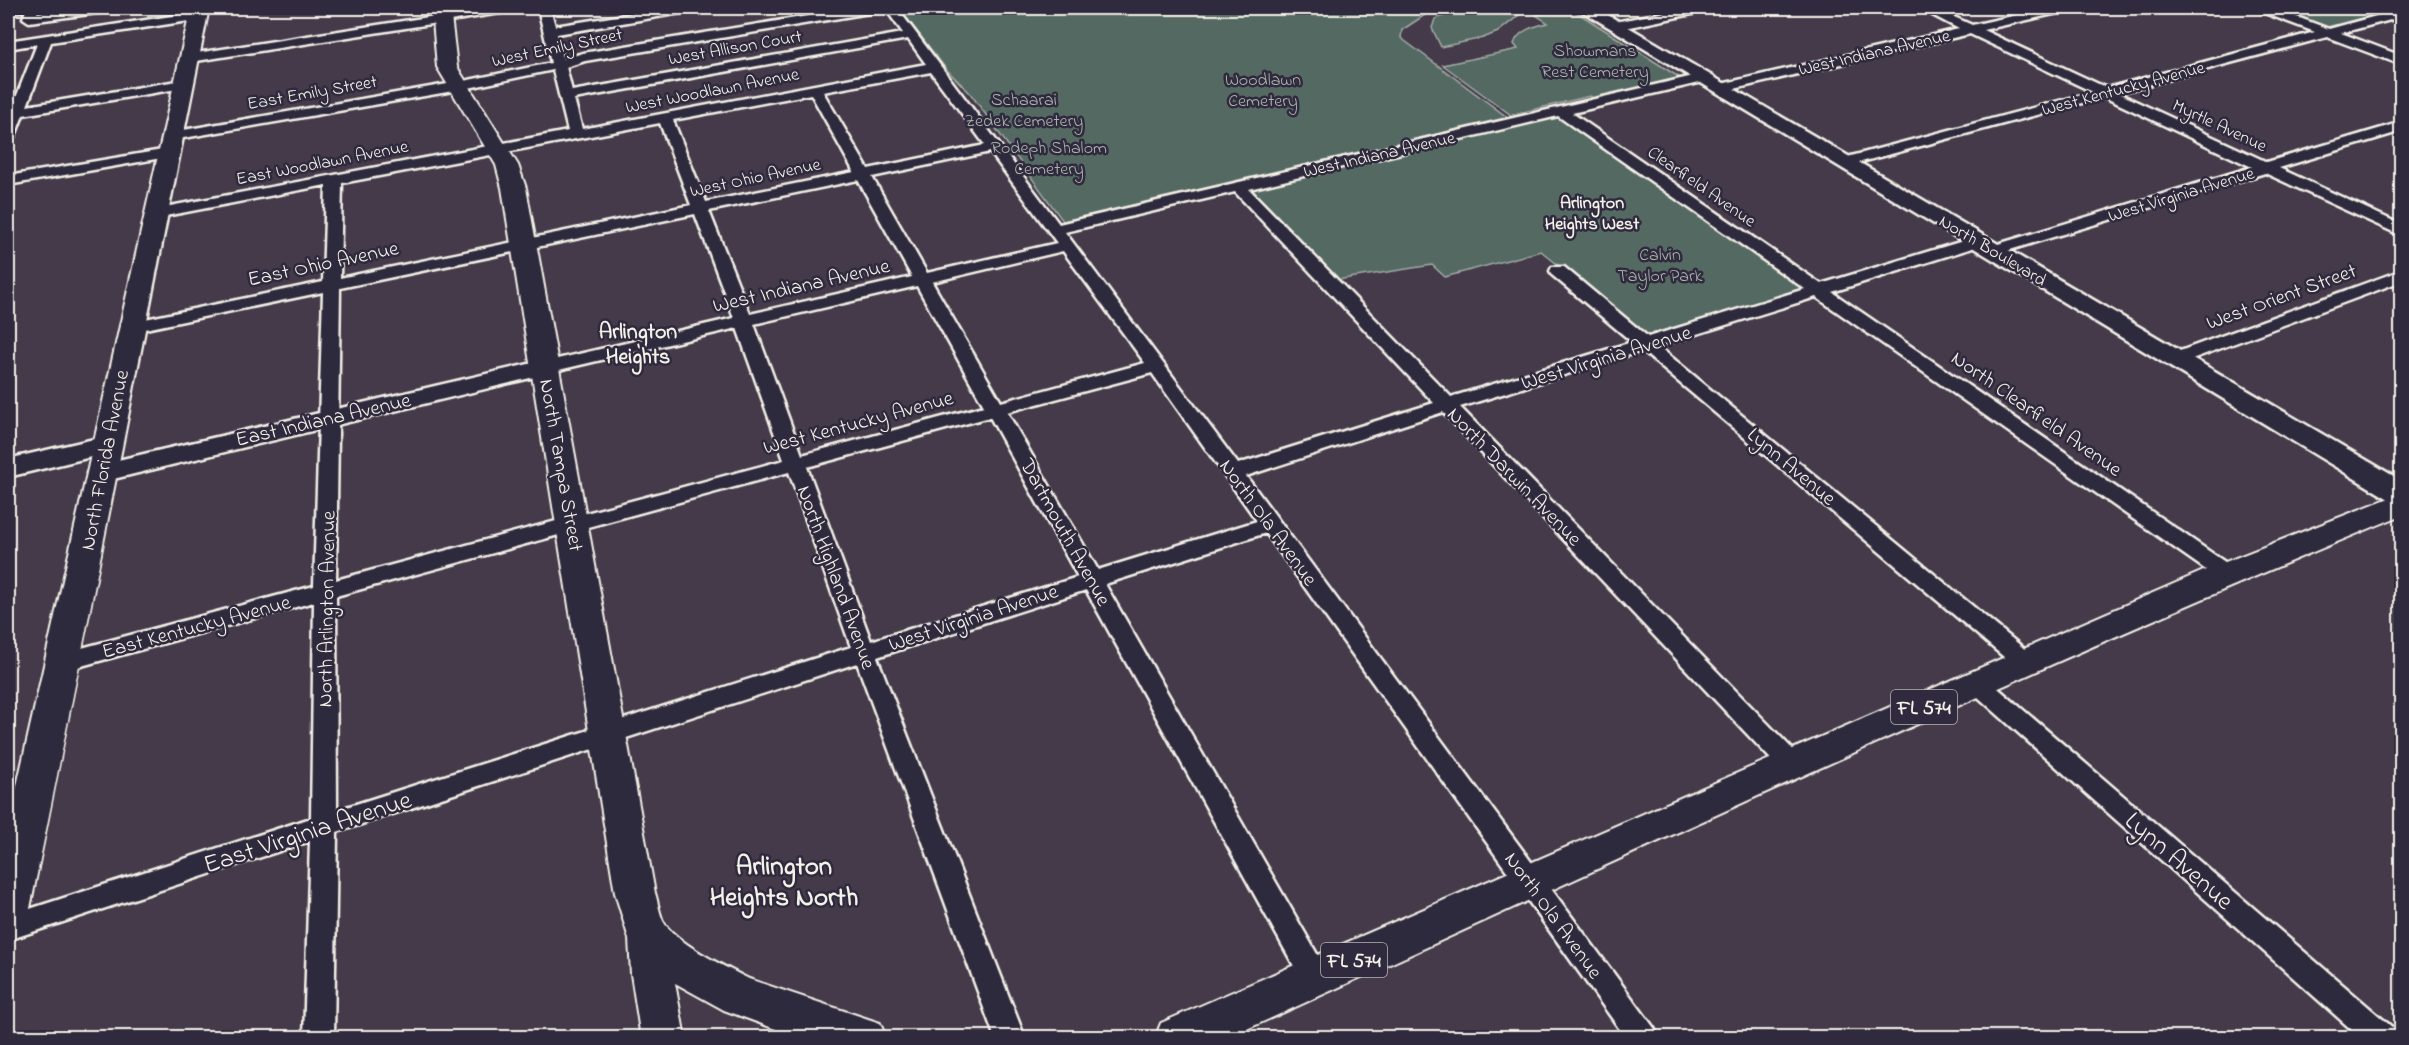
<svg xmlns="http://www.w3.org/2000/svg" width="2409" height="1045" font-family="'Indie Flower',sans-serif">
<style>
.green{fill:#546964;stroke:#a4ada6;stroke-width:1.5}
.lines{fill:none;stroke-linecap:round;stroke-linejoin:round}
.street-casing{stroke:#f4f1e8;stroke-width:5}
.secondary-casing{stroke:#f4f1e8;stroke-width:5}
.primary-casing{stroke:#f4f1e8;stroke-width:4}
.street{fill:#2f2a3d;fill-rule:evenodd}
.secondary{fill:#2f2a3d;fill-rule:evenodd}
.primary{fill:#2f2a3d;fill-rule:evenodd}
.labels{text-anchor:middle;stroke-width:5;stroke-linejoin:round;paint-order:stroke}
.far-street-label{font-size:18px;fill:#f4f1e8;stroke:#2f2a3d}
.far-park-label{font-size:18px;fill:#acb4ad;stroke:#2f2a3d}
.far-neighbourhood-label{font-size:18px;font-weight:bold;fill:#f4f1e8;stroke:#2f2a3d}
.shield{fill:#2f2a3d;stroke:#b9b5b5;stroke-width:1.5}
.shield-label{font-size:20px;font-weight:bold;fill:#f4f1e8}
.street-label{font-size:21px;fill:#f4f1e8;stroke:#2f2a3d}
.neighbourhood-label{font-size:22px;font-weight:bold;fill:#f4f1e8;stroke:#2f2a3d}
.near-street-label{font-size:26px;fill:#f4f1e8;stroke:#2f2a3d}
.near-neighbourhood-label{font-size:27px;font-weight:bold;fill:#f4f1e8;stroke:#2f2a3d}
</style>
<rect width="100%" height="100%" fill="#443a4a"/>
<filter id="ink" filterUnits="userSpaceOnUse"><feTurbulence type="fractalNoise" baseFrequency=".0167" numOctaves="2"/><feDisplacementMap in="SourceGraphic" scale="12" xChannelSelector="R" yChannelSelector="G"/><feConvolveMatrix kernelMatrix="1 2 1 2 8 2 1 2 1" color-interpolation-filters="sRGB"/></filter>
<g filter="url(#ink)">
<path class="green" d="M 899,8 L 1419,8 L 1428,13 L 1402,30 L 1401,38 L 1511,120 L 1063,221 L 970,93 L 946,69 Z
M 1465,8 L 1519,8 L 1524,11 L 1498,32 L 1483,38 L 1441,47 L 1432,28 L 1435,19 Z
M 1570,8 L 1682,79 L 1595,99 L 1590,96 L 1511,115 L 1443,65 L 1518,49 L 1514,44 C 1518,30 1535,26 1548,23 L 1536,15 Z
M 2268,8 L 2402,8 L 2323,28 Z
M 1561,115 L 1808,289 L 1649,340 L 1541,251 L 1445,277 L 1432,265 L 1337,280 L 1254,196 L 1252,191 L 1258,186 Z"/>
<g class="lines">
<g class="street-casing">
<path id="street" d="M 8,8 L 24,8 L 22,11 L 8,13 Z
M 27,8 L 39,8 L 37,13 L 81,8 L 111,8 L 105,12 L 29,22 L 23,18 Z
M 487,8 L 513,8 L 507,12 L 190,62 L 183,58 L 190,54 Z
M 538,8 L 550,8 L 555,26 L 668,8 L 693,8 L 687,12 L 557,34 L 563,59 L 583,53 L 856,8 L 881,8 L 875,12 L 585,61 L 566,67 L 572,91 L 903,33 L 885,8 L 897,8 L 1059,224 L 1702,74 L 1707,75 L 1709,78 L 1707,81 L 1572,113 L 1821,284 L 1973,238 L 1985,238 L 1987,241 L 1985,244 L 1832,292 L 2235,569 L 2238,574 L 2235,579 L 2227,582 L 2219,579 L 1816,297 L 1658,346 L 2033,656 L 2037,662 L 2033,668 L 2025,671 L 2017,668 L 1642,351 L 1460,407 L 1801,758 L 1805,765 L 1801,772 L 1792,775 L 1783,772 L 1443,412 L 1246,476 L 1654,1028 L 1659,1038 L 1626,1038 L 1266,533 L 1105,584 L 1325,968 L 1329,977 L 1325,986 L 1315,990 L 1305,986 L 1086,590 L 877,657 L 1025,1038 L 995,1038 L 857,663 L 337,832 L 334,1038 L 304,1038 L 310,841 L 8,940 L 8,916 L 311,818 L 314,602 L 63,671 L 55,668 L 51,662 L 55,656 L 63,653 L 314,586 L 323,292 L 131,332 L 125,331 L 122,327 L 125,323 L 131,322 L 323,282 L 326,185 L 155,218 L 149,216 L 147,213 L 149,210 L 568,131 L 553,70 L 459,90 L 172,140 L 165,136 L 172,132 L 459,82 L 551,63 ZM 908,39 L 926,64 L 582,129 L 574,99 ZM 931,72 L 985,145 L 868,169 L 823,92 ZM 811,94 L 854,172 L 706,202 L 673,120 ZM 1558,116 L 1805,289 L 1648,337 L 1564,267 L 1552,267 L 1550,271 L 1552,275 L 1632,342 L 1451,397 L 1249,189 ZM 660,123 L 691,205 L 340,278 L 342,183 ZM 990,152 L 1057,243 L 927,273 L 872,177 ZM 858,180 L 912,277 L 750,314 L 709,211 ZM 1235,192 L 1434,403 L 1238,464 L 1065,232 ZM 695,214 L 734,318 L 540,363 L 537,367 L 540,371 L 546,373 L 737,328 L 784,460 L 336,580 L 340,288 ZM 1063,251 L 1145,363 L 1001,402 L 932,282 ZM 917,286 L 984,406 L 802,455 L 754,324 ZM 1152,373 L 1257,521 L 1098,570 L 1007,412 ZM 990,417 L 1078,577 L 871,641 L 807,467 ZM 789,472 L 851,647 L 337,810 L 336,596 Z
M 1686,8 L 1708,8 L 1702,12 L 1615,30 L 1609,26 L 1615,22 Z
M 1919,8 L 1934,8 L 1972,25 L 2049,8 L 2069,8 L 2067,11 L 1983,30 L 2107,88 L 2315,32 L 2259,11 L 2257,8 L 2273,8 L 2329,29 L 2402,9 L 2402,17 L 2341,33 L 2402,56 L 2402,65 L 2327,37 L 2118,93 L 2267,162 L 2402,122 L 2402,131 L 2279,168 L 2402,225 L 2402,236 L 2265,173 L 2000,253 L 1988,253 L 1986,250 L 1988,247 L 2252,167 L 2104,97 L 1850,165 L 1840,165 L 1838,162 L 1840,159 L 2093,92 L 1970,34 L 1721,92 L 1714,88 L 1721,84 L 1959,29 Z
M 198,12 L 204,16 L 202,19 L 51,42 L 27,106 L 183,80 L 190,84 L 183,88 L 23,115 L 15,136 L 8,140 L 8,109 L 12,108 L 37,44 L 8,49 L 8,41 Z
M 168,149 L 173,150 L 175,153 L 173,156 L 8,185 L 8,176 Z
M 2402,270 L 2402,281 L 2181,363 L 2169,363 L 2166,359 L 2169,355 Z
M 1977,674 L 1985,677 L 2393,1028 L 2398,1038 L 2361,1038 L 1969,689 L 1965,683 L 1969,677 Z"/>
</g>
<g class="secondary-casing">
<path id="secondary" d="M 1577,8 L 1596,8 L 2402,481 L 2402,503 L 2392,501 Z
M 546,360 L 555,362 L 558,367 L 555,372 L 101,482 L 91,479 L 87,473 L 91,467 L 101,464 Z
M 107,436 L 116,439 L 120,445 L 116,451 L 8,477 L 8,459 Z"/>
</g>
<g class="primary-casing">
<path id="primary" d="M 191,8 L 209,8 C 148,309 91,612 29,913 L 23,926 L 8,932 L 8,826 Z
M 432,8 L 450,8 L 457,67 L 518,165 L 526,188 L 655,893 C 658,902 659,912 663,921 C 674,942 727,968 749,979 L 880,1023 L 886,1038 L 800,1038 L 724,1010 L 675,983 L 685,1038 L 641,1038 L 631,974 L 629,939 L 615,893 L 502,188 L 496,165 L 437,67 Z
M 2402,493 L 2402,515 C 2006,678 1618,861 1227,1038 L 1155,1038 L 1161,1023 L 2215,566 Z"/>
</g>
<use href="#street" class="street"/>
<use href="#secondary" class="secondary"/>
<use href="#primary" class="primary"/>
</g>
</g>
<g class="labels">
<g class="far-street-label">
<text transform="translate(557 47) rotate(-12)" y="6">West Emily Street</text>
<text transform="translate(735 47) rotate(-10)" y="6">West Allison Court</text>
<text transform="translate(1874 52) rotate(-13)" y="6">West Indiana Avenue</text>
<text transform="translate(2123 88) rotate(-15)" y="6">West Kentucky Avenue</text>
<text transform="translate(712 90) rotate(-11)" y="6">West Woodlawn Avenue</text>
<text transform="translate(312 92) rotate(-10)" y="6">East Emily Street</text>
<text transform="translate(2220 125) rotate(25)" y="6">Myrtle Avenue</text>
<text transform="translate(1379 154) rotate(-13)" y="6">West Indiana Avenue</text>
<text transform="translate(322 162) rotate(-11)" y="6">East Woodlawn Avenue</text>
<text transform="translate(755 177) rotate(-12)" y="6">West Ohio Avenue</text>
<text transform="translate(1702 186) rotate(35)" y="6">Clearfield Avenue</text>
<text transform="translate(2181 194) rotate(-17)" y="6">West Virginia Avenue</text>
<text transform="translate(1993 250) rotate(31)" y="6">North Boulevard</text>
</g>
<g class="far-park-label">
<text x="1595" y="56">Showmans<tspan x="1595" dy="21">Rest Cemetery</tspan></text>
<text x="1263" y="85">Woodlawn<tspan x="1263" dy="21">Cemetery</tspan></text>
<text x="1024" y="105">Schaarai<tspan x="1024" dy="21">Zedek Cemetery</tspan></text>
<text x="1049" y="153">Rodeph Shalom<tspan x="1049" dy="21">Cemetery</tspan></text>
<text x="1660" y="260">Calvin<tspan x="1660" dy="21">Taylor Park</tspan></text>
</g>
<g class="far-neighbourhood-label">
<text x="1592" y="208">Arlington<tspan x="1592" dy="21">Heights West</tspan></text>
</g>
<g class="shield">
<rect x="1891" y="690" width="66" height="34" rx="4.5"/>
<rect x="1321" y="943" width="66" height="34" rx="4.5"/>
</g>
<g class="shield-label">
<text x="1924" y="714">FL 574</text>
<text x="1354" y="967">FL 574</text>
</g>
<g class="street-label">
<text transform="translate(323 263) rotate(-12)" y="7">East Ohio Avenue</text>
<text transform="translate(801 285) rotate(-13)" y="7">West Indiana Avenue</text>
<text transform="translate(2281 296) rotate(-20)" y="7">West Orient Street</text>
<text transform="translate(1606 357) rotate(-17)" y="7">West Virginia Avenue</text>
<text transform="translate(2037 413) rotate(35)" y="7">North Clearfield Avenue</text>
<text transform="translate(323 419) rotate(-13)" y="7">East Indiana Avenue</text>
<text transform="translate(858 422) rotate(-15)" y="7">West Kentucky Avenue</text>
<text transform="translate(104 460) rotate(-79)" y="7">North Florida Avenue</text>
<text transform="translate(562 465) rotate(80)" y="7">North Tampa Street</text>
<text transform="translate(1792 466) rotate(40)" y="7">Lynn Avenue</text>
<text transform="translate(1515 476) rotate(46)" y="7">North Darwin Avenue</text>
<text transform="translate(1269 522) rotate(54)" y="7">North Ola Avenue</text>
<text transform="translate(1066 532) rotate(61)" y="7">Dartmouth Avenue</text>
<text transform="translate(837 577) rotate(70)" y="7">North Highland Avenue</text>
<text transform="translate(326 609) rotate(-89)" y="7">North Arlington Avenue</text>
<text transform="translate(973 617) rotate(-18)" y="7">West Virginia Avenue</text>
<text transform="translate(196 626) rotate(-15)" y="7">East Kentucky Avenue</text>
<text transform="translate(1554 915) rotate(54)" y="7">North Ola Avenue</text>
</g>
<g class="neighbourhood-label">
<text x="638" y="338">Arlington<tspan x="638" dy="25">Heights</tspan></text>
</g>
<g class="near-street-label">
<text transform="translate(307 831) rotate(-18)" y="9">East Virginia Avenue</text>
<text transform="translate(2180 860) rotate(41)" y="9">Lynn Avenue</text>
</g>
<g class="near-neighbourhood-label">
<text x="784" y="874">Arlington<tspan x="784" dy="31">Heights North</tspan></text>
</g>
</g>
<rect width="2409" height="1045" fill="none" stroke="#2f2a3d" stroke-width="30"/>
<rect x="15" y="15" width="2379" height="1015" fill="none" stroke="#f4f1e8" stroke-width="2" filter="url(#ink)"/>
</svg>
